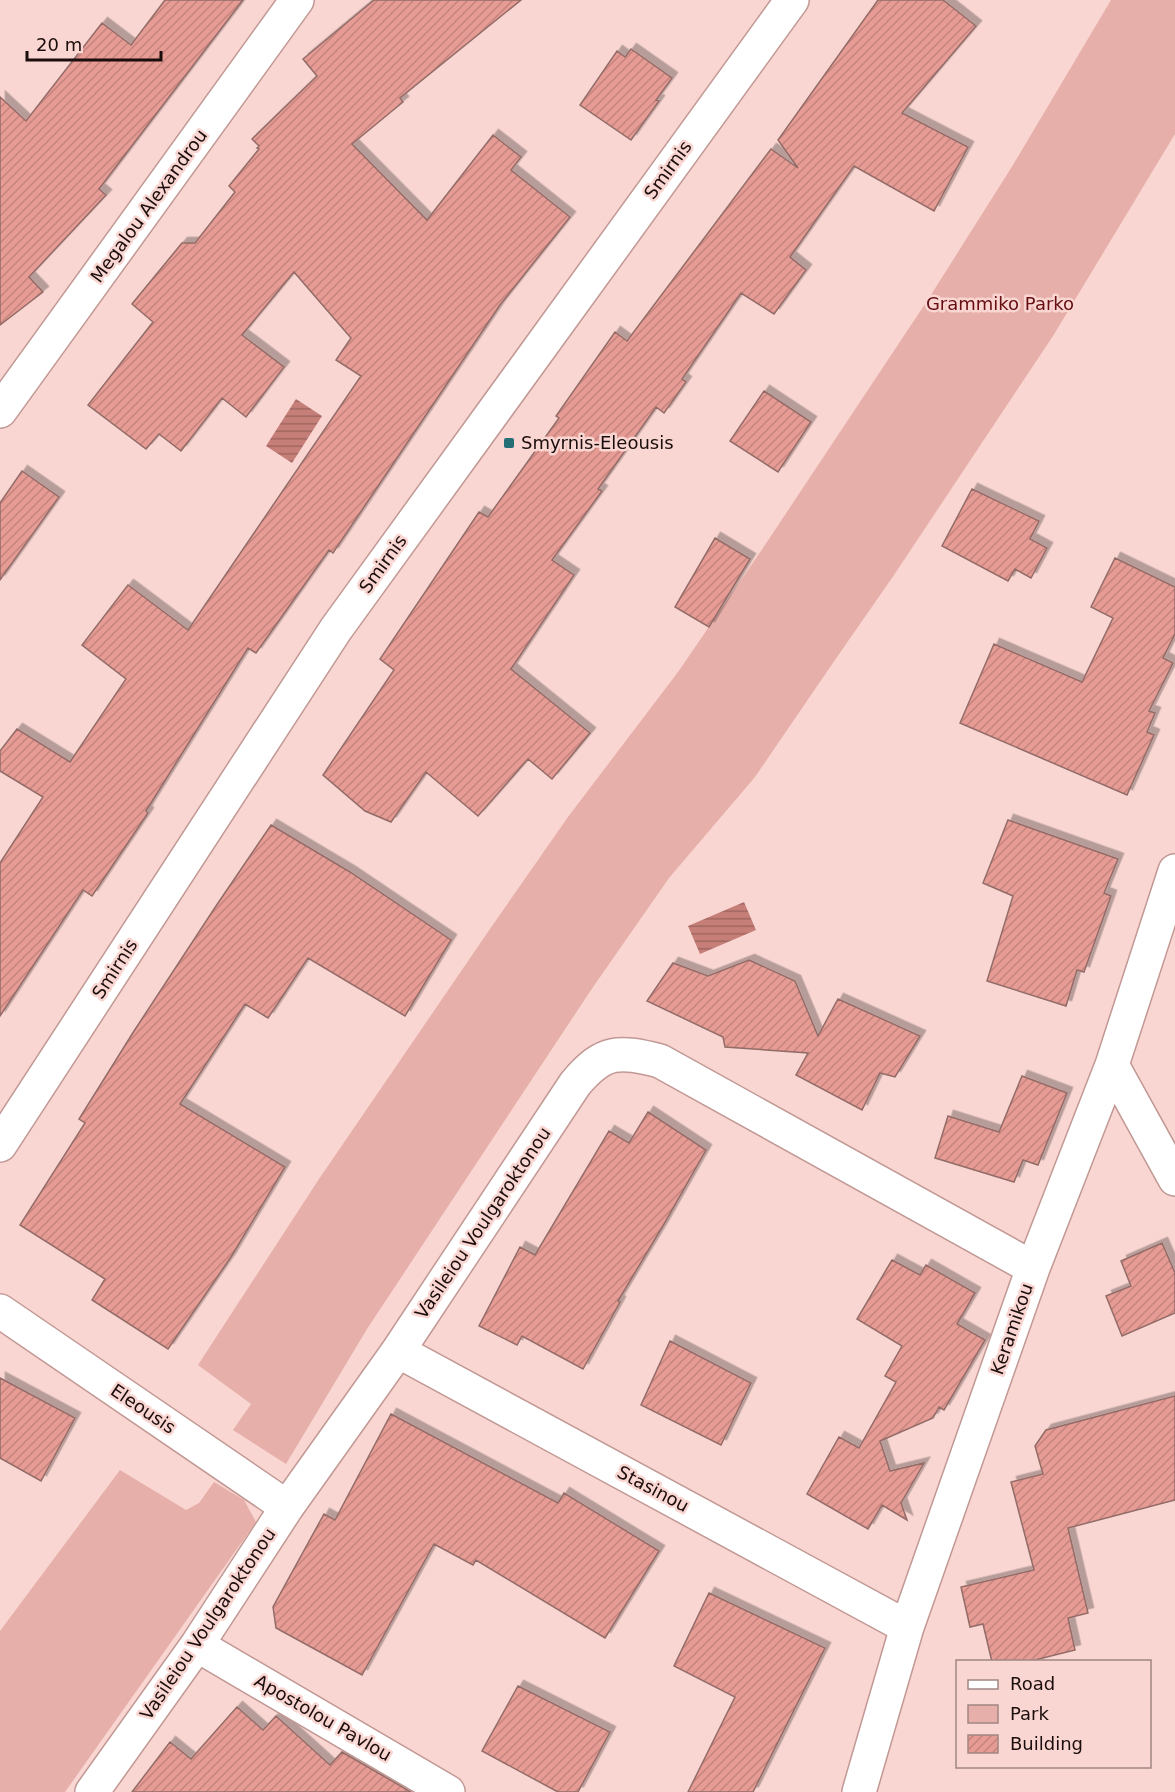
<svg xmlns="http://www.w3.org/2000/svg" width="1175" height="1792" font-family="'DejaVu Sans',sans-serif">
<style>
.park{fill:#e6afa9}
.water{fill:url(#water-rules)}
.building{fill:url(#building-hatch);stroke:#936c68;stroke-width:1.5;filter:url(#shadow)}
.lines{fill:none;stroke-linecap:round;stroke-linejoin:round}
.minor-casing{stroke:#c19894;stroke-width:36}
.minor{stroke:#fff;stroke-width:33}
.poi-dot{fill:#246e76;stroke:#f9d6d2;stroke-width:2}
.labels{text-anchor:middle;stroke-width:5;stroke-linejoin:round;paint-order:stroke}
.street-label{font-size:18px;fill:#1b0d0c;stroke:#f9d6d2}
.park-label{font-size:18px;fill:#660e11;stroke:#f9d6d2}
.poi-label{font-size:18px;fill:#1b0d0c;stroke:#f9d6d2;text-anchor:start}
</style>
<defs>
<pattern id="water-rules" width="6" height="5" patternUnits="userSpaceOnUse" patternTransform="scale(1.5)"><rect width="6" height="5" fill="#c67f78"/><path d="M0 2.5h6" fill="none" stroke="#a06661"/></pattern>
<pattern id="building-hatch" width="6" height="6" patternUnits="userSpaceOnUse" patternTransform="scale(1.5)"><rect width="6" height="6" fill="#e69b94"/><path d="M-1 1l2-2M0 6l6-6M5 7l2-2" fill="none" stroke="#c5847e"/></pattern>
<filter id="shadow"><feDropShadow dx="5.5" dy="-5.5" stdDeviation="0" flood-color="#0004"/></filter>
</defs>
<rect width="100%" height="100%" fill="#f9d6d2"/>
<path class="park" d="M 1111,0 L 1175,0 L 1175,134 L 1053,336 L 892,578 L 837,657 L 755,777 L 669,878 L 591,990 L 367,1329 L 286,1464 L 233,1430 L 251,1404 L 198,1365 L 319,1179 L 492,926 L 568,817 L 678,672 L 767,542 L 929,298 L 1013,165 Z
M 120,1470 L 186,1510 L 199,1503 L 214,1482 L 244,1500 L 256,1522 L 65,1792 L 0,1792 L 0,1631 Z"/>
<path class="water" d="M 296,399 L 322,416 L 292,463 L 266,446 Z
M 744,902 L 756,930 L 700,954 L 688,926 Z"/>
<path class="building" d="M 165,0 L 243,0 L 99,189 L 106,195 L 29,277 L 43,292 L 0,325 L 0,97 L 26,121 L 102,23 L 131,45 Z
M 374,0 L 521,0 L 400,98 L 403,102 L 352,144 L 427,220 L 493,135 L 521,157 L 511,170 L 570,217 L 500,305 L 333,553 L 329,550 L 256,653 L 248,648 L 146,811 L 148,813 L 92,896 L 83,890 L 0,1016 L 0,863 L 43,797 L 0,771 L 0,751 L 17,729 L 70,762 L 126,679 L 82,645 L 128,585 L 188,630 L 361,376 L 336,360 L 351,338 L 294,272 L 242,335 L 284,367 L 246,417 L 222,398 L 181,451 L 159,434 L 146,449 L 88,405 L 153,322 L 132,304 L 182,243 L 195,243 L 235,192 L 229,186 L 259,149 L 257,148 L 259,146 L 252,139 L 317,76 L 303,59 Z
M 878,0 L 943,0 L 976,26 L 902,113 L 968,147 L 934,211 L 854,166 L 790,257 L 806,270 L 774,314 L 741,293 L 682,379 L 686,382 L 664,413 L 656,407 L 598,489 L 602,491 L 552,560 L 574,575 L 511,669 L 590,733 L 552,779 L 528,759 L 478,816 L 426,772 L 391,822 L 365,811 L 323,775 L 394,670 L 380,659 L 479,512 L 488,517 L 559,418 L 556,416 L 615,332 L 627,341 L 771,149 L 798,168 L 778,140 Z
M 631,49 L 672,78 L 656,100 L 659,101 L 631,140 L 580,105 L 617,51 L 625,57 Z
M 764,391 L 811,422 L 778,472 L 730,441 Z
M 22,471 L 59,497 L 0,580 L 0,503 Z
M 972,489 L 1039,521 L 1030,539 L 1047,548 L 1031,578 L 1015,569 L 1008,581 L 942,546 Z
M 715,538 L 750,559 L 709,627 L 675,607 Z
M 1115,558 L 1175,587 L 1175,634 L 1163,658 L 1173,663 L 1149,711 L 1155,713 L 1147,732 L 1154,735 L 1127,795 L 960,723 L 994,644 L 1082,682 L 1113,618 L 1091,607 Z
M 1008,820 L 1118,859 L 1104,893 L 1111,896 L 1084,972 L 1077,970 L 1066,1006 L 987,981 L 1013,896 L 983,883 Z
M 271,825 L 350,872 L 451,940 L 405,1016 L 308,958 L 268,1018 L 245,1004 L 180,1104 L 285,1167 L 231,1257 L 168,1349 L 92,1300 L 105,1279 L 20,1225 L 85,1123 L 79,1119 L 134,1031 L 216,906 Z
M 749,960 L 795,981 L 818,1036 L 838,999 L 920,1036 L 895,1077 L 880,1073 L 862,1110 L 796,1075 L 808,1053 L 725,1047 L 723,1037 L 647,1001 L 673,963 L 708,976 Z
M 1022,1076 L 1067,1093 L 1038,1165 L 1023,1160 L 1014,1182 L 935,1158 L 948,1116 L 999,1132 Z
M 648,1112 L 706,1150 L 664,1224 L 618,1301 L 620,1302 L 583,1369 L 522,1336 L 517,1345 L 479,1326 L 520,1247 L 535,1255 L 609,1131 L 629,1143 Z
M 1162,1243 L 1175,1273 L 1175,1313 L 1122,1336 L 1106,1296 L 1131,1286 L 1121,1261 Z
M 892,1260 L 920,1275 L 926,1265 L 975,1293 L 957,1324 L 985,1340 L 944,1410 L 939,1407 L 933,1418 L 880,1441 L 890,1471 L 924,1463 L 901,1503 L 907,1520 L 882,1505 L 868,1529 L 807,1494 L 839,1437 L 859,1448 L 896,1382 L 885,1376 L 902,1346 L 857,1319 Z
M 670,1341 L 751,1383 L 721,1445 L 641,1405 Z
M 0,1378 L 75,1418 L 41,1481 L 0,1458 Z
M 1175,1396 L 1175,1500 L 1068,1528 L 1088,1613 L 1068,1618 L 1075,1650 L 1027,1662 L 992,1662 L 983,1624 L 970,1627 L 961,1587 L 1034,1570 L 1011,1482 L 1043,1474 L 1035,1446 L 1046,1430 Z
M 391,1414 L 558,1503 L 564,1493 L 659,1551 L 605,1638 L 476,1560 L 473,1565 L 434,1544 L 362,1675 L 276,1628 L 273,1607 L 324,1514 L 335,1520 Z
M 709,1593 L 825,1648 L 753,1792 L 688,1792 L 735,1697 L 674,1666 Z
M 518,1686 L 610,1732 L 578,1792 L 558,1792 L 482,1751 Z
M 237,1707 L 263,1730 L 276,1716 L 330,1765 L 342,1752 L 411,1792 L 132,1792 L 170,1742 L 191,1759 Z"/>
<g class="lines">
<g class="minor-casing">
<path id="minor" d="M 0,411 L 297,0
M 1112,1065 L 1175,1179
M 0,1145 L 336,629 L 792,0
M 0,1311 L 287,1507
M 398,1351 L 907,1627
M 197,1645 L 448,1792
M 92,1792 L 197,1645 L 287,1507 L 398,1351 L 575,1084 C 604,1049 619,1051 660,1061 L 1033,1268
M 859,1792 L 907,1627 L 1033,1268 L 1112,1065 L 1175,871"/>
</g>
<use href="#minor" class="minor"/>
</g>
<rect class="poi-dot" x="503" y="437" width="12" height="12" rx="3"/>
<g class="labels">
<g class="street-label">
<text transform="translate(668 170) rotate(-54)" y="6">Smirnis</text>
<text transform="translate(149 206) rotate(-54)" y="6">Megalou Alexandrou</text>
<text transform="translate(383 564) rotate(-54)" y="6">Smirnis</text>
<text transform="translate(115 969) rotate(-57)" y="6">Smirnis</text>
<text transform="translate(483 1223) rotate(-56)" y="6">Vasileiou Voulgaroktonou</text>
<text transform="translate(1012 1329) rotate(-71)" y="6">Keramikou</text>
<text transform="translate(143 1409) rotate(34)" y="6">Eleousis</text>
<text transform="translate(653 1489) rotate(28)" y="6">Stasinou</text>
<text transform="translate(208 1624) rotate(-56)" y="6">Vasileiou Voulgaroktonou</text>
<text transform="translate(323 1718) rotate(30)" y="6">Apostolou Pavlou</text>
</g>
<g class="park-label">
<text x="1000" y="310">Grammiko Parko</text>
</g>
<g class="poi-label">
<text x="521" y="449">Smyrnis-Eleousis</text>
</g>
</g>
<rect x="956" y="1660" width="195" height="108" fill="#f9d6d2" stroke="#a08683" stroke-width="1.5"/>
<rect x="968" y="1680" width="30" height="9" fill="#ffffff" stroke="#a08683" stroke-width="1.5"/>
<text x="1010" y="1690" font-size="18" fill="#1b0d0c">Road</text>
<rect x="968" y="1705" width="30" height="18" fill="#e6afa9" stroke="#a08683" stroke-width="1.5"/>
<text x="1010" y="1720" font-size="18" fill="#1b0d0c">Park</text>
<rect x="968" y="1735" width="30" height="18" fill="url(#building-hatch)" stroke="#a08683" stroke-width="1.5"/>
<text x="1010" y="1750" font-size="18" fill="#1b0d0c">Building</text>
<path d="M27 51v9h134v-9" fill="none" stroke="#1b0d0c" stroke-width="3"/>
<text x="36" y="51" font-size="18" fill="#1b0d0c" stroke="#f9d6d2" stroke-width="4.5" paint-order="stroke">20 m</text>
</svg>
